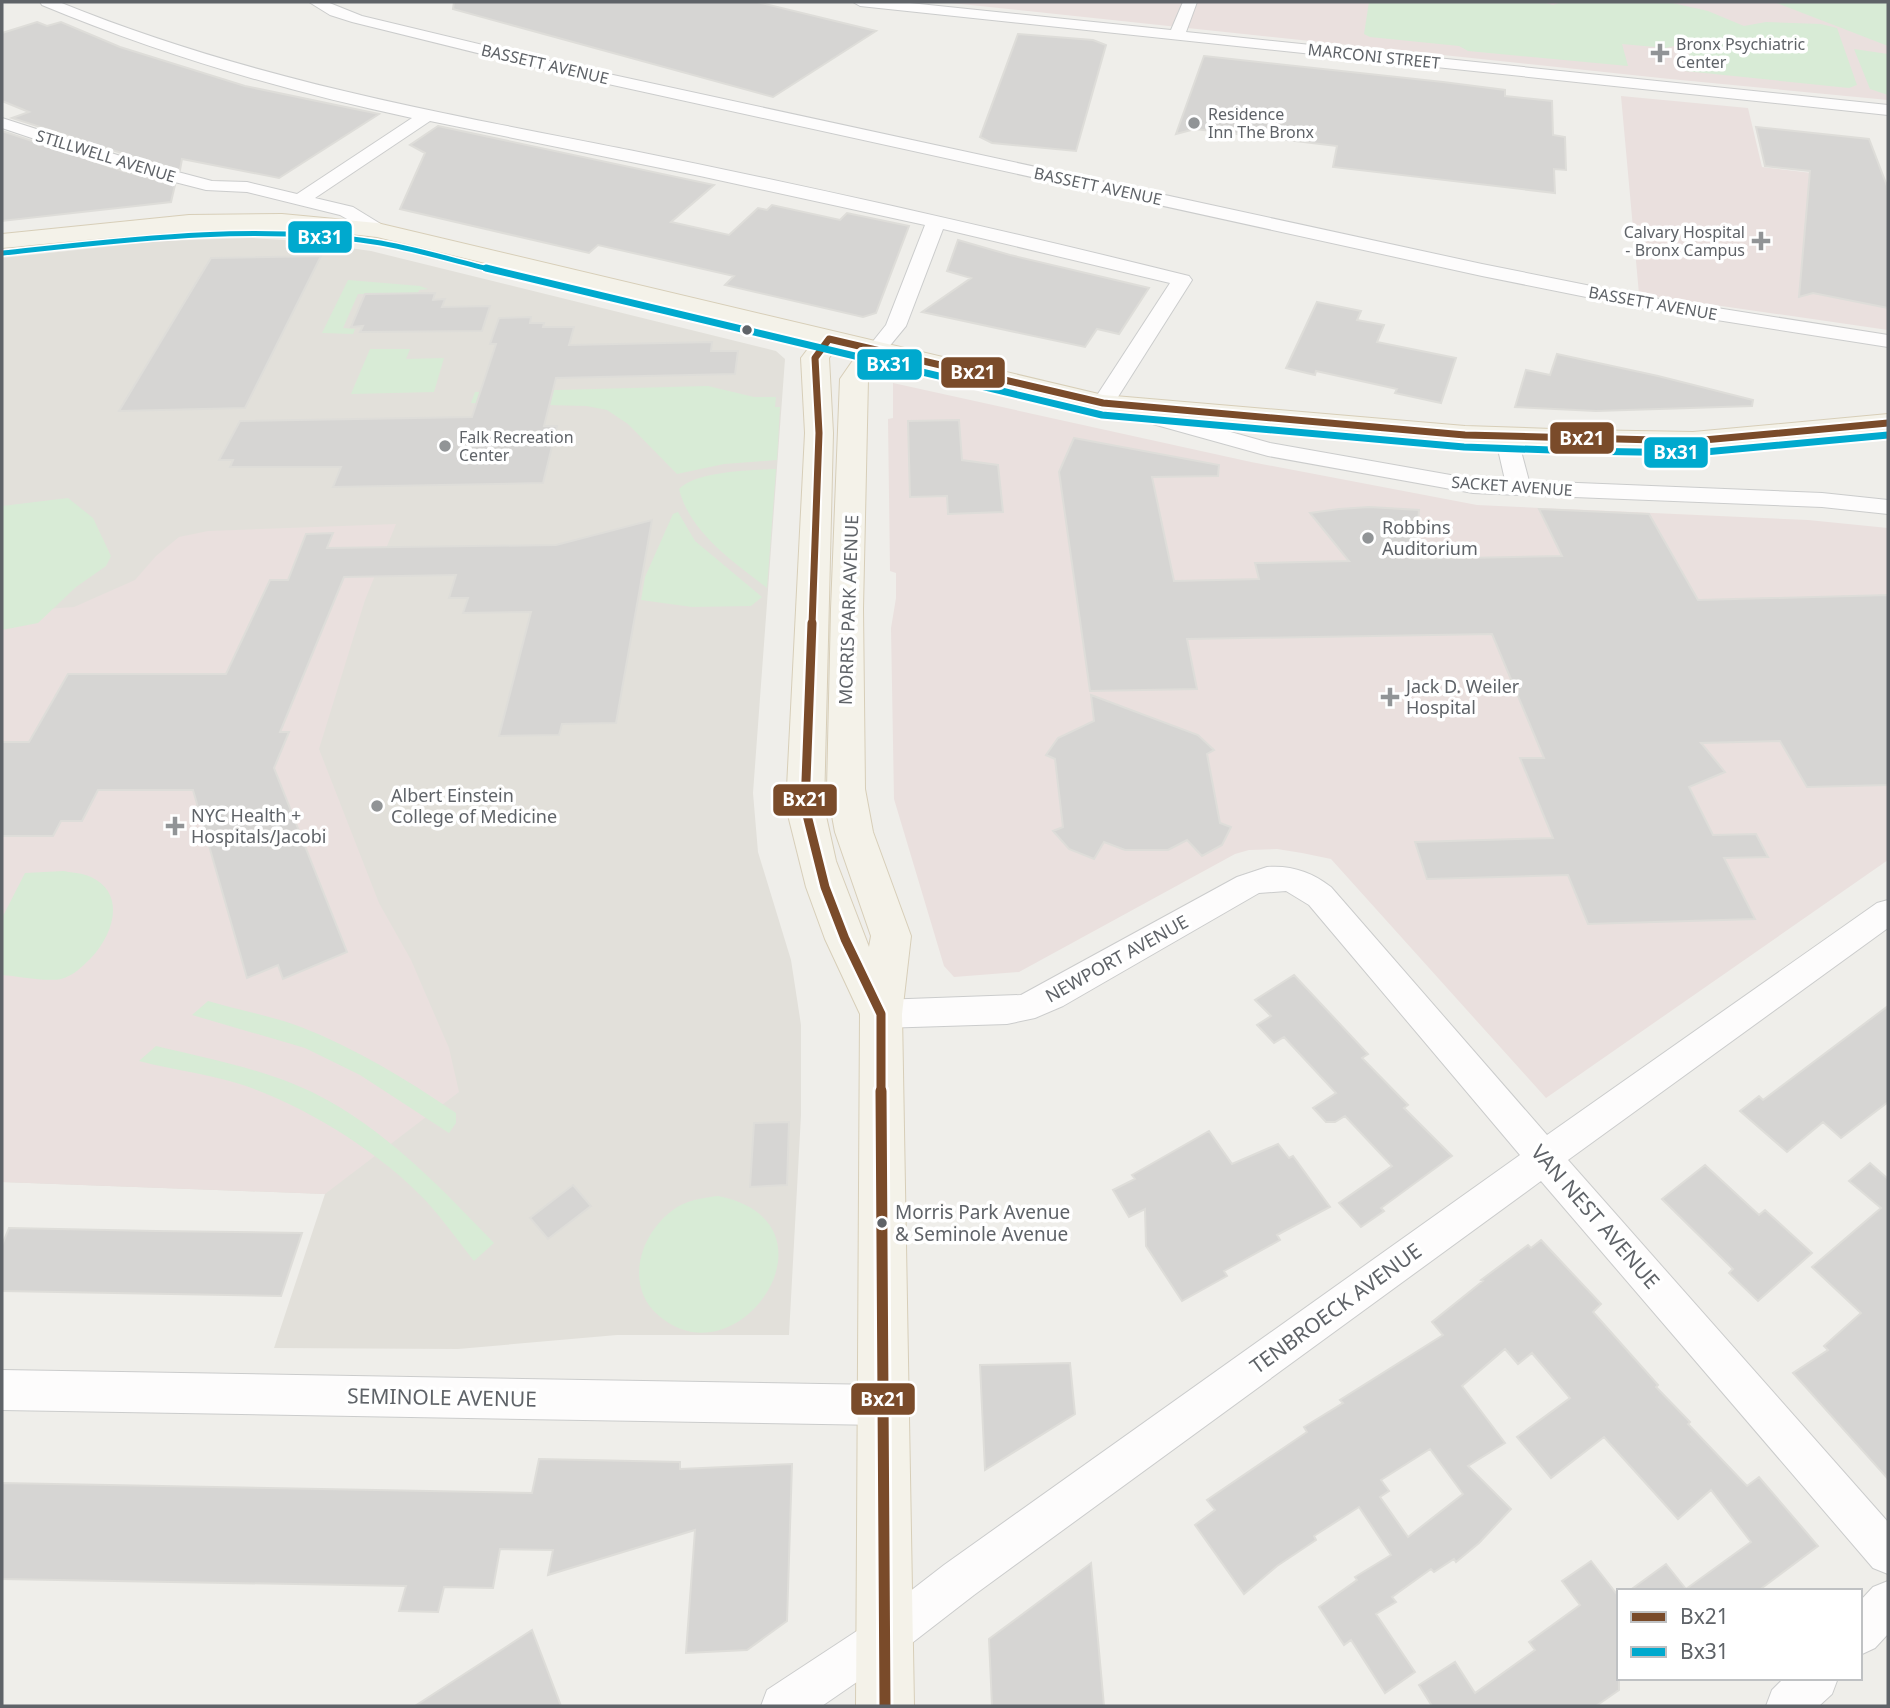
<svg xmlns="http://www.w3.org/2000/svg" width="1890" height="1708" font-family="'Noto Sans',sans-serif">
<style>
.education{fill:#e2e0da}
.medical{fill:#eae0de}
.green{fill:#d8ebd6}
.building{fill:#d6d5d3;stroke:#deddd9;stroke-width:2;fill-rule:evenodd}
.lines{fill:none;stroke-linecap:round;stroke-linejoin:round}
.minor-casing{stroke:#cbcccc;stroke-width:2}
.major-casing{stroke:#d7ceb8;stroke-width:2}
.minor{fill:#fdfcfc;fill-rule:evenodd}
.major{fill:#f4f2e9;fill-rule:evenodd}
.bus-1-far2-casing{stroke:#fff;stroke-width:11}
.bus-1-far1-casing{stroke:#fff;stroke-width:14}
.bus-1-casing{stroke:#fff;stroke-width:17}
.bus-2-far1-casing{stroke:#fff;stroke-width:8}
.bus-2-casing{stroke:#fff;stroke-width:11}
.bus-1-far2{stroke:#7a4b2a;stroke-width:7}
.bus-1-far1{stroke:#7a4b2a;stroke-width:9}
.bus-1{stroke:#7a4b2a;stroke-width:11}
.bus-2-far1{stroke:#00a9ce;stroke-width:5}
.bus-2{stroke:#00a9ce;stroke-width:7}
.poi-dot{fill:#919496;stroke:#fff;stroke-width:2.5}
.bus-dot{fill:#5f6368;stroke:#fff;stroke-width:2.5}
.labels{text-anchor:middle;stroke-width:7;stroke-linejoin:round;paint-order:stroke}
.far-poi-label{font-size:16px;fill:#5f6368;stroke:#fff;text-anchor:start}
.far-street-label{font-size:16px;fill:#5f6368;stroke:#fff}
.poi-label{font-size:18px;fill:#5f6368;stroke:#fff;text-anchor:start}
.street-label{font-size:18px;fill:#5f6368;stroke:#fff}
.near-bus-label{font-size:19px;fill:#5f6368;stroke:#fff;text-anchor:start}
.near-street-label{font-size:21px;fill:#5f6368;stroke:#fff}
.line-badge{stroke:#fff;stroke-width:2.5}
.badge-label{font-size:19px;text-anchor:middle;font-weight:bold;fill:#fff}
</style>
<rect width="100%" height="100%" fill="#efeeea"/>
<path class="education" d="M 252,238 L 300,241 L 371,251 L 776,351 L 785,359 L 753,793 L 758,852 L 791,960 L 801,1025 L 801,1115 L 789,1335 L 617,1335 L 458,1349 L 274,1348 L 325,1194 L 2,1182 L 2,258 L 161,241 Z"/>
<path class="medical" d="M 942,2 L 1888,2 L 1888,100 L 1670,79 Z
M 1621,96 L 1748,108 L 1762,167 L 1888,182 L 1888,330 L 1639,294 Z
M 893,383 L 1251,462 L 1477,505 L 1808,520 L 1888,528 L 1888,860 L 1546,1098 L 1331,859 L 1302,853 L 1277,849 L 1249,850 L 1235,854 L 1019,972 L 954,977 L 944,966 L 894,799 L 891,628 L 896,598 L 896,573 L 890,571 L 888,419 L 893,418 Z
M 396,524 L 365,600 L 319,749 L 379,903 L 411,960 L 449,1048 L 459,1092 L 325,1194 L 2,1182 L 2,612 L 74,607 L 135,580 L 156,556 L 179,537 L 208,531 Z"/>
<path class="green" d="M 1369,2 L 1542,2 L 1553,5 L 1562,2 L 1668,2 L 1708,11 L 1744,26 L 1766,22 L 1821,24 L 1837,28 L 1857,85 L 1849,88 L 1685,71 L 1693,41 L 1666,48 L 1622,44 L 1628,66 L 1468,51 L 1459,46 L 1370,37 L 1364,34 Z
M 1774,2 L 1888,2 L 1888,46 Z
M 1854,49 L 1888,54 L 1888,95 L 1870,89 Z
M 348,280 L 420,286 L 428,289 L 419,290 L 418,293 L 358,294 L 343,328 L 355,329 L 353,334 L 322,333 Z
M 370,349 L 410,349 L 406,359 L 444,358 L 434,392 L 351,394 Z
M 708,386 L 754,397 L 776,397 L 775,407 L 780,407 L 777,460 L 724,464 L 677,474 L 628,424 L 607,410 L 586,406 L 471,403 L 475,392 Z
M 776,469 L 767,588 C 734,562 690,533 679,489 C 697,471 751,470 776,469 Z
M 68,498 L 93,518 L 111,556 L 106,566 L 76,587 L 38,623 L 2,630 L 2,506 Z
M 678,512 L 695,541 L 762,597 L 751,606 L 692,607 L 641,600 L 645,577 L 673,514 Z
M 64,871 C 73,873 83,873 91,877 C 127,894 113,935 91,958 C 83,966 73,976 61,979 C 46,982 17,976 2,975 L 2,918 L 25,873 Z
M 208,1001 C 238,1010 272,1016 301,1027 C 357,1049 406,1079 456,1113 L 456,1123 L 449,1133 L 360,1075 L 305,1048 L 192,1015 Z
M 156,1046 C 214,1060 276,1071 329,1101 C 394,1138 443,1190 494,1243 L 474,1261 C 459,1242 444,1221 427,1202 C 383,1154 306,1106 243,1085 C 210,1074 173,1070 139,1061 Z
M 718,1196 C 849,1222 738,1386 658,1315 C 624,1285 640,1234 673,1210 C 686,1200 702,1198 718,1196 Z"/>
<path class="building" d="M 454,2 L 757,2 L 876,31 L 773,97 L 453,9 Z
M 37,22 L 47,26 L 61,22 L 120,47 L 245,86 L 379,114 L 279,178 L 182,159 L 180,170 L 137,158 L 12,118 L 29,112 L 2,101 L 2,33 Z
M 1018,34 L 1093,40 L 1106,45 L 1076,151 L 992,143 L 980,137 Z
M 1204,56 L 1443,82 L 1505,90 L 1505,96 L 1552,101 L 1553,135 L 1565,137 L 1566,170 L 1554,169 L 1555,193 L 1333,167 L 1337,146 L 1195,129 L 1176,134 Z
M 438,126 L 714,185 L 671,222 L 729,235 L 758,208 L 767,210 L 772,205 L 840,220 L 847,213 L 909,226 L 876,313 L 863,317 L 725,285 L 734,276 L 598,245 L 589,253 L 400,209 L 425,153 L 410,145 Z
M 1756,127 L 1869,139 L 1887,186 L 1888,308 L 1813,293 L 1799,297 L 1810,171 L 1765,166 Z
M 2,131 L 123,171 L 175,185 L 171,202 L 2,221 Z
M 958,240 L 1010,255 L 1149,288 L 1119,334 L 1097,329 L 1085,347 L 922,312 L 971,278 L 947,271 Z
M 321,256 L 245,408 L 119,411 L 211,258 Z
M 435,293 L 433,300 L 445,299 L 442,307 L 490,306 L 482,331 L 360,332 L 363,326 L 351,327 L 365,294 Z
M 1317,302 L 1361,311 L 1357,320 L 1384,325 L 1377,342 L 1456,358 L 1441,403 L 1395,393 L 1397,389 L 1316,371 L 1315,375 L 1286,368 Z
M 531,317 L 530,323 L 544,323 L 543,327 L 574,327 L 569,345 L 712,342 L 711,351 L 738,351 L 735,374 L 556,378 L 544,426 L 557,426 L 543,483 L 333,487 L 341,467 L 230,467 L 233,460 L 219,460 L 240,421 L 472,417 L 496,344 L 490,344 L 499,318 Z
M 1557,354 L 1658,376 L 1753,400 L 1752,406 L 1596,411 L 1515,407 L 1526,370 L 1550,375 Z
M 959,420 L 962,460 L 998,465 L 1003,512 L 948,514 L 947,496 L 910,497 L 908,421 Z
M 1074,438 L 1219,465 L 1218,476 L 1152,477 L 1174,581 L 1259,579 L 1255,563 L 1349,561 L 1310,513 L 1339,509 L 1369,507 L 1419,510 L 1415,559 L 1562,556 L 1539,509 L 1649,514 L 1698,600 L 1888,595 L 1888,785 L 1807,787 L 1780,741 L 1701,743 L 1725,772 L 1689,787 L 1713,835 L 1756,834 L 1768,857 L 1724,858 L 1755,919 L 1588,924 L 1568,875 L 1427,879 L 1415,842 L 1553,838 L 1520,758 L 1544,758 L 1492,634 L 1187,639 L 1197,689 L 1090,691 L 1059,472 Z
M 652,520 L 616,723 L 562,724 L 559,735 L 499,736 L 531,612 L 463,613 L 468,598 L 449,598 L 456,575 L 344,577 L 280,732 L 289,732 L 274,768 L 347,952 L 283,979 L 278,965 L 247,978 L 193,790 L 98,790 L 82,821 L 61,821 L 53,836 L 2,836 L 2,742 L 29,742 L 68,674 L 226,674 L 270,580 L 288,580 L 306,534 L 333,533 L 327,548 L 556,545 Z
M 1091,695 L 1198,735 L 1214,750 L 1207,754 L 1220,823 L 1231,827 L 1222,845 L 1202,856 L 1187,840 L 1168,850 L 1125,850 L 1104,842 L 1094,859 L 1069,849 L 1053,831 L 1063,827 L 1055,759 L 1046,755 L 1058,738 L 1094,721 Z
M 1294,975 L 1368,1054 L 1362,1058 L 1408,1105 L 1404,1108 L 1452,1156 L 1381,1208 L 1384,1211 L 1361,1227 L 1339,1203 L 1392,1166 L 1345,1116 L 1335,1122 L 1326,1122 L 1313,1108 L 1336,1093 L 1284,1037 L 1274,1043 L 1257,1025 L 1271,1016 L 1255,1000 Z
M 1888,1006 L 1888,1102 L 1841,1138 L 1823,1122 L 1787,1152 L 1740,1111 L 1759,1096 L 1763,1100 Z
M 789,1122 L 787,1185 L 750,1187 L 754,1123 Z
M 1209,1131 L 1232,1164 L 1278,1144 L 1289,1158 L 1293,1156 L 1330,1207 L 1277,1235 L 1280,1240 L 1224,1271 L 1227,1276 L 1182,1301 L 1146,1246 L 1145,1209 L 1129,1217 L 1113,1190 L 1135,1179 L 1132,1175 Z
M 1870,1163 L 1888,1179 L 1888,1479 L 1793,1373 L 1828,1350 L 1824,1346 L 1861,1313 L 1812,1267 L 1881,1208 L 1849,1181 Z
M 1705,1165 L 1759,1215 L 1765,1210 L 1812,1253 L 1758,1301 L 1729,1273 L 1733,1269 L 1662,1199 Z
M 573,1185 L 591,1206 L 548,1239 L 530,1218 Z
M 9,1228 L 156,1231 L 302,1233 L 281,1296 L 2,1291 L 2,1245 Z
M 1541,1240 L 1601,1304 L 1593,1312 L 1658,1385 L 1656,1387 L 1690,1422 L 1688,1424 L 1747,1486 L 1759,1477 L 1818,1546 L 1758,1591 L 1629,1591 L 1666,1564 L 1686,1589 L 1751,1542 L 1711,1490 L 1678,1519 L 1604,1437 L 1551,1478 L 1517,1437 L 1570,1398 L 1532,1353 L 1518,1364 L 1505,1349 L 1462,1386 L 1505,1443 L 1468,1466 L 1511,1509 L 1479,1543 L 1456,1562 L 1454,1559 L 1434,1572 L 1431,1569 L 1392,1597 L 1396,1602 L 1376,1614 L 1415,1672 L 1385,1693 L 1351,1640 L 1344,1645 L 1319,1607 L 1357,1580 L 1355,1577 L 1391,1555 L 1359,1507 L 1314,1536 L 1316,1540 L 1277,1566 L 1244,1594 L 1195,1525 L 1215,1510 L 1207,1500 L 1307,1432 L 1304,1427 L 1343,1403 L 1340,1400 L 1443,1335 L 1432,1322 L 1483,1281 L 1481,1280 L 1528,1245 L 1531,1248 ZM 1430,1449 L 1463,1494 L 1408,1537 L 1380,1497 L 1389,1491 L 1381,1480 Z
M 1070,1363 L 1075,1414 L 985,1470 L 980,1365 Z
M 539,1459 L 680,1462 L 680,1469 L 792,1464 L 787,1621 L 747,1650 L 686,1653 L 695,1530 L 548,1575 L 553,1550 L 500,1549 L 493,1588 L 444,1587 L 438,1612 L 399,1611 L 406,1586 L 2,1579 L 2,1483 L 532,1493 Z
M 1591,1561 L 1619,1597 L 1619,1690 L 1596,1706 L 1432,1706 L 1419,1685 L 1455,1662 L 1475,1693 L 1535,1650 L 1529,1642 L 1580,1605 L 1562,1581 Z
M 1091,1563 L 1104,1706 L 992,1706 L 989,1639 Z
M 532,1630 L 561,1706 L 415,1706 L 489,1658 Z"/>
<g class="lines">
<g class="minor-casing">
<path id="minor" d="M 40,2 L 59,2 C 248,79 432,111 629,150 C 817,188 1004,230 1189,276 L 1192,280 L 1116,400 L 1270,443 L 1473,479 L 1505,480 L 1495,436 L 1498,431 L 1514,431 L 1517,436 L 1529,481 L 1822,493 L 1888,500 L 1888,514 L 1822,507 L 1473,493 L 1268,456 L 1095,408 L 1092,403 L 1170,283 L 943,229 L 906,326 L 883,354 L 869,354 L 866,350 L 886,325 L 925,225 L 700,176 L 430,121 L 315,198 L 353,207 L 384,226 L 386,230 L 384,234 L 377,236 L 340,215 L 247,192 L 206,190 L 124,169 L 2,128 L 2,118 L 136,161 L 212,181 L 247,182 L 297,194 L 412,118 C 285,91 162,55 42,5 Z
M 309,2 L 327,2 L 362,16 L 558,63 L 1482,264 L 1641,296 L 1888,335 L 1888,347 L 1641,308 L 1482,276 L 558,73 L 352,22 L 330,15 Z
M 853,2 L 900,2 L 1171,30 L 1183,2 L 1197,2 L 1186,32 L 1888,105 L 1888,115 L 860,6 Z
M 1267,867 C 1291,865 1312,872 1331,887 L 1547,1135 L 1877,903 L 1888,900 L 1888,928 L 1568,1160 L 1888,1522 L 1888,1574 L 1873,1568 L 1541,1181 L 974,1595 L 899,1653 L 822,1706 L 761,1706 L 767,1690 L 869,1623 L 944,1565 L 1520,1155 L 1309,905 L 1286,891 L 1259,893 L 1063,1006 L 1035,1018 L 1007,1024 L 881,1028 L 869,1024 L 865,1014 L 869,1004 L 881,1000 L 1021,995 L 1237,877 Z
M 2,1370 L 881,1385 L 895,1391 L 901,1405 L 895,1419 L 881,1425 L 2,1410 Z
M 1888,1581 L 1888,1634 L 1875,1648 L 1860,1655 L 1860,1601 L 1873,1587 Z
M 1784,1678 L 1838,1678 L 1832,1694 L 1819,1706 L 1766,1706 L 1772,1690 Z"/>
</g>
<g class="major-casing">
<path id="major" d="M 282,214 L 377,223 L 1103,395 L 1465,426 L 1580,430 L 1693,432 L 1888,414 L 1888,432 L 1693,450 L 1465,444 L 1103,411 L 883,359 L 868,379 L 863,609 L 865,789 L 873,832 L 911,936 L 902,1014 L 914,1706 L 856,1706 L 860,1014 L 825,939 L 806,887 L 786,807 L 805,433 L 801,358 L 813,342 L 377,237 C 244,221 133,236 2,248 L 2,234 L 189,215 ZM 836,348 L 858,353 L 840,379 L 831,609 L 827,789 L 835,832 L 871,936 L 869,947 L 836,861 L 824,807 L 833,433 L 829,358 Z"/>
</g>
<use href="#minor" class="minor"/>
<use href="#major" class="major"/>
<g class="bus-1-far2-casing">
<path id="bus-1-far2" d="M 812,625 L 819,433 L 815,358 L 829,339 L 1103,403 L 1465,435 L 1693,441 L 1888,423"/>
</g>
<g class="bus-1-far1-casing">
<path id="bus-1-far1" d="M 812,623 L 805,807 L 825,887 L 845,939 L 881,1014 L 881,1093"/>
</g>
<g class="bus-1-casing">
<path id="bus-1" d="M 881,1091 L 885,1706"/>
</g>
<g class="bus-2-far1-casing">
<path id="bus-2-far1" d="M 3,253 C 124,240 253,223 374,242 C 414,248 454,261 493,270"/>
</g>
<g class="bus-2-casing">
<path id="bus-2" d="M 486,268 L 1102,415 L 1464,447 L 1580,451 L 1694,453 L 1888,435"/>
</g>
<use href="#bus-1-far2" class="bus-1-far2"/>
<use href="#bus-1-far1" class="bus-1-far1"/>
<use href="#bus-1" class="bus-1"/>
<use href="#bus-2-far1" class="bus-2-far1"/>
<use href="#bus-2" class="bus-2"/>
</g>
<g class="poi-dot">
<path d="M1656.5 42.5h7v7h7v7h-7v7h-7v-7h-7v-7h7z"/>
<circle cx="1194" cy="123" r="7"/>
<path d="M1757.5 230.5h7v7h7v7h-7v7h-7v-7h-7v-7h7z"/>
<circle cx="445" cy="446" r="7"/>
<circle cx="1368" cy="538" r="7"/>
<path d="M1386.5 686.5h7v7h7v7h-7v7h-7v-7h-7v-7h7z"/>
<circle cx="377" cy="806" r="7"/>
<path d="M171.5 815.5h7v7h7v7h-7v7h-7v-7h-7v-7h7z"/>
</g>
<g class="bus-dot">
<circle cx="747" cy="330" r="6"/>
<circle cx="882" cy="1223" r="6"/>
</g>
<g class="labels">
<g class="far-poi-label">
<text x="1676" y="50">Bronx Psychiatric<tspan x="1676" dy="18">Center</tspan></text>
<text x="1208" y="120">Residence<tspan x="1208" dy="18">Inn The Bronx</tspan></text>
<text x="1745" y="238" text-anchor="end">Calvary Hospital<tspan x="1745" dy="18">- Bronx Campus</tspan></text>
<text x="459" y="443">Falk Recreation<tspan x="459" dy="18">Center</tspan></text>
</g>
<g class="far-street-label">
<text transform="translate(1374 56) rotate(6)" y="6">MARCONI STREET</text>
<text transform="translate(545 64) rotate(13)" y="6">BASSETT AVENUE</text>
<text transform="translate(106 156) rotate(17)" y="6">STILLWELL AVENUE</text>
<text transform="translate(1098 186) rotate(12)" y="6">BASSETT AVENUE</text>
<text transform="translate(1653 303) rotate(10)" y="6">BASSETT AVENUE</text>
<text transform="translate(1512 486) rotate(4)" y="6">SACKET AVENUE</text>
</g>
<g class="poi-label">
<text x="1382" y="534">Robbins<tspan x="1382" dy="21">Auditorium</tspan></text>
<text x="1406" y="693">Jack D. Weiler<tspan x="1406" dy="21">Hospital</tspan></text>
<text x="391" y="802">Albert Einstein<tspan x="391" dy="21">College of Medicine</tspan></text>
<text x="191" y="822">NYC Health +<tspan x="191" dy="21">Hospitals/Jacobi</tspan></text>
</g>
<g class="street-label">
<text transform="translate(849 610) rotate(-88)" y="6">MORRIS PARK AVENUE</text>
<text transform="translate(1117 959) rotate(-29)" y="6">NEWPORT AVENUE</text>
</g>
<g class="near-bus-label">
<text x="895" y="1219">Morris Park Avenue<tspan x="895" dy="22">&amp; Seminole Avenue</tspan></text>
</g>
<g class="near-street-label">
<text transform="translate(1595 1217) rotate(49)" y="7">VAN NEST AVENUE</text>
<text transform="translate(1336 1309) rotate(-36)" y="7">TENBROECK AVENUE</text>
<text transform="translate(442 1398) rotate(1)" y="7">SEMINOLE AVENUE</text>
</g>
</g>
<g class="line-badge">
<rect x="287" y="220" width="66" height="34" rx="7" fill="#00a9ce"/>
<rect x="856" y="348" width="67" height="33" rx="7" fill="#00a9ce"/>
<rect x="940" y="356" width="66" height="33" rx="7" fill="#7a4b2a"/>
<rect x="1549" y="421" width="66" height="34" rx="7" fill="#7a4b2a"/>
<rect x="1643" y="436" width="66" height="33" rx="7" fill="#00a9ce"/>
<rect x="772" y="783" width="66" height="34" rx="7" fill="#7a4b2a"/>
<rect x="850" y="1382" width="66" height="34" rx="7" fill="#7a4b2a"/>
</g>
<g class="badge-label">
<text x="320" y="244">Bx31</text>
<text x="889" y="371">Bx31</text>
<text x="973" y="379">Bx21</text>
<text x="1582" y="445">Bx21</text>
<text x="1676" y="459">Bx31</text>
<text x="805" y="806">Bx21</text>
<text x="883" y="1406">Bx21</text>
</g>
<rect width="1890" height="1708" fill="none" stroke="#5f6368" stroke-width="7"/>
<rect x="1617" y="1589" width="245" height="91" fill="#ffffff" stroke="#bfc1c3" stroke-width="2"/>
<rect x="1631" y="1612" width="35" height="10" fill="#7a4b2a" stroke="#bfc1c3" stroke-width="2"/>
<text x="1680" y="1624" font-size="21" fill="#5f6368">Bx21</text>
<rect x="1631" y="1647" width="35" height="10" fill="#00a9ce" stroke="#bfc1c3" stroke-width="2"/>
<text x="1680" y="1659" font-size="21" fill="#5f6368">Bx31</text>
</svg>
